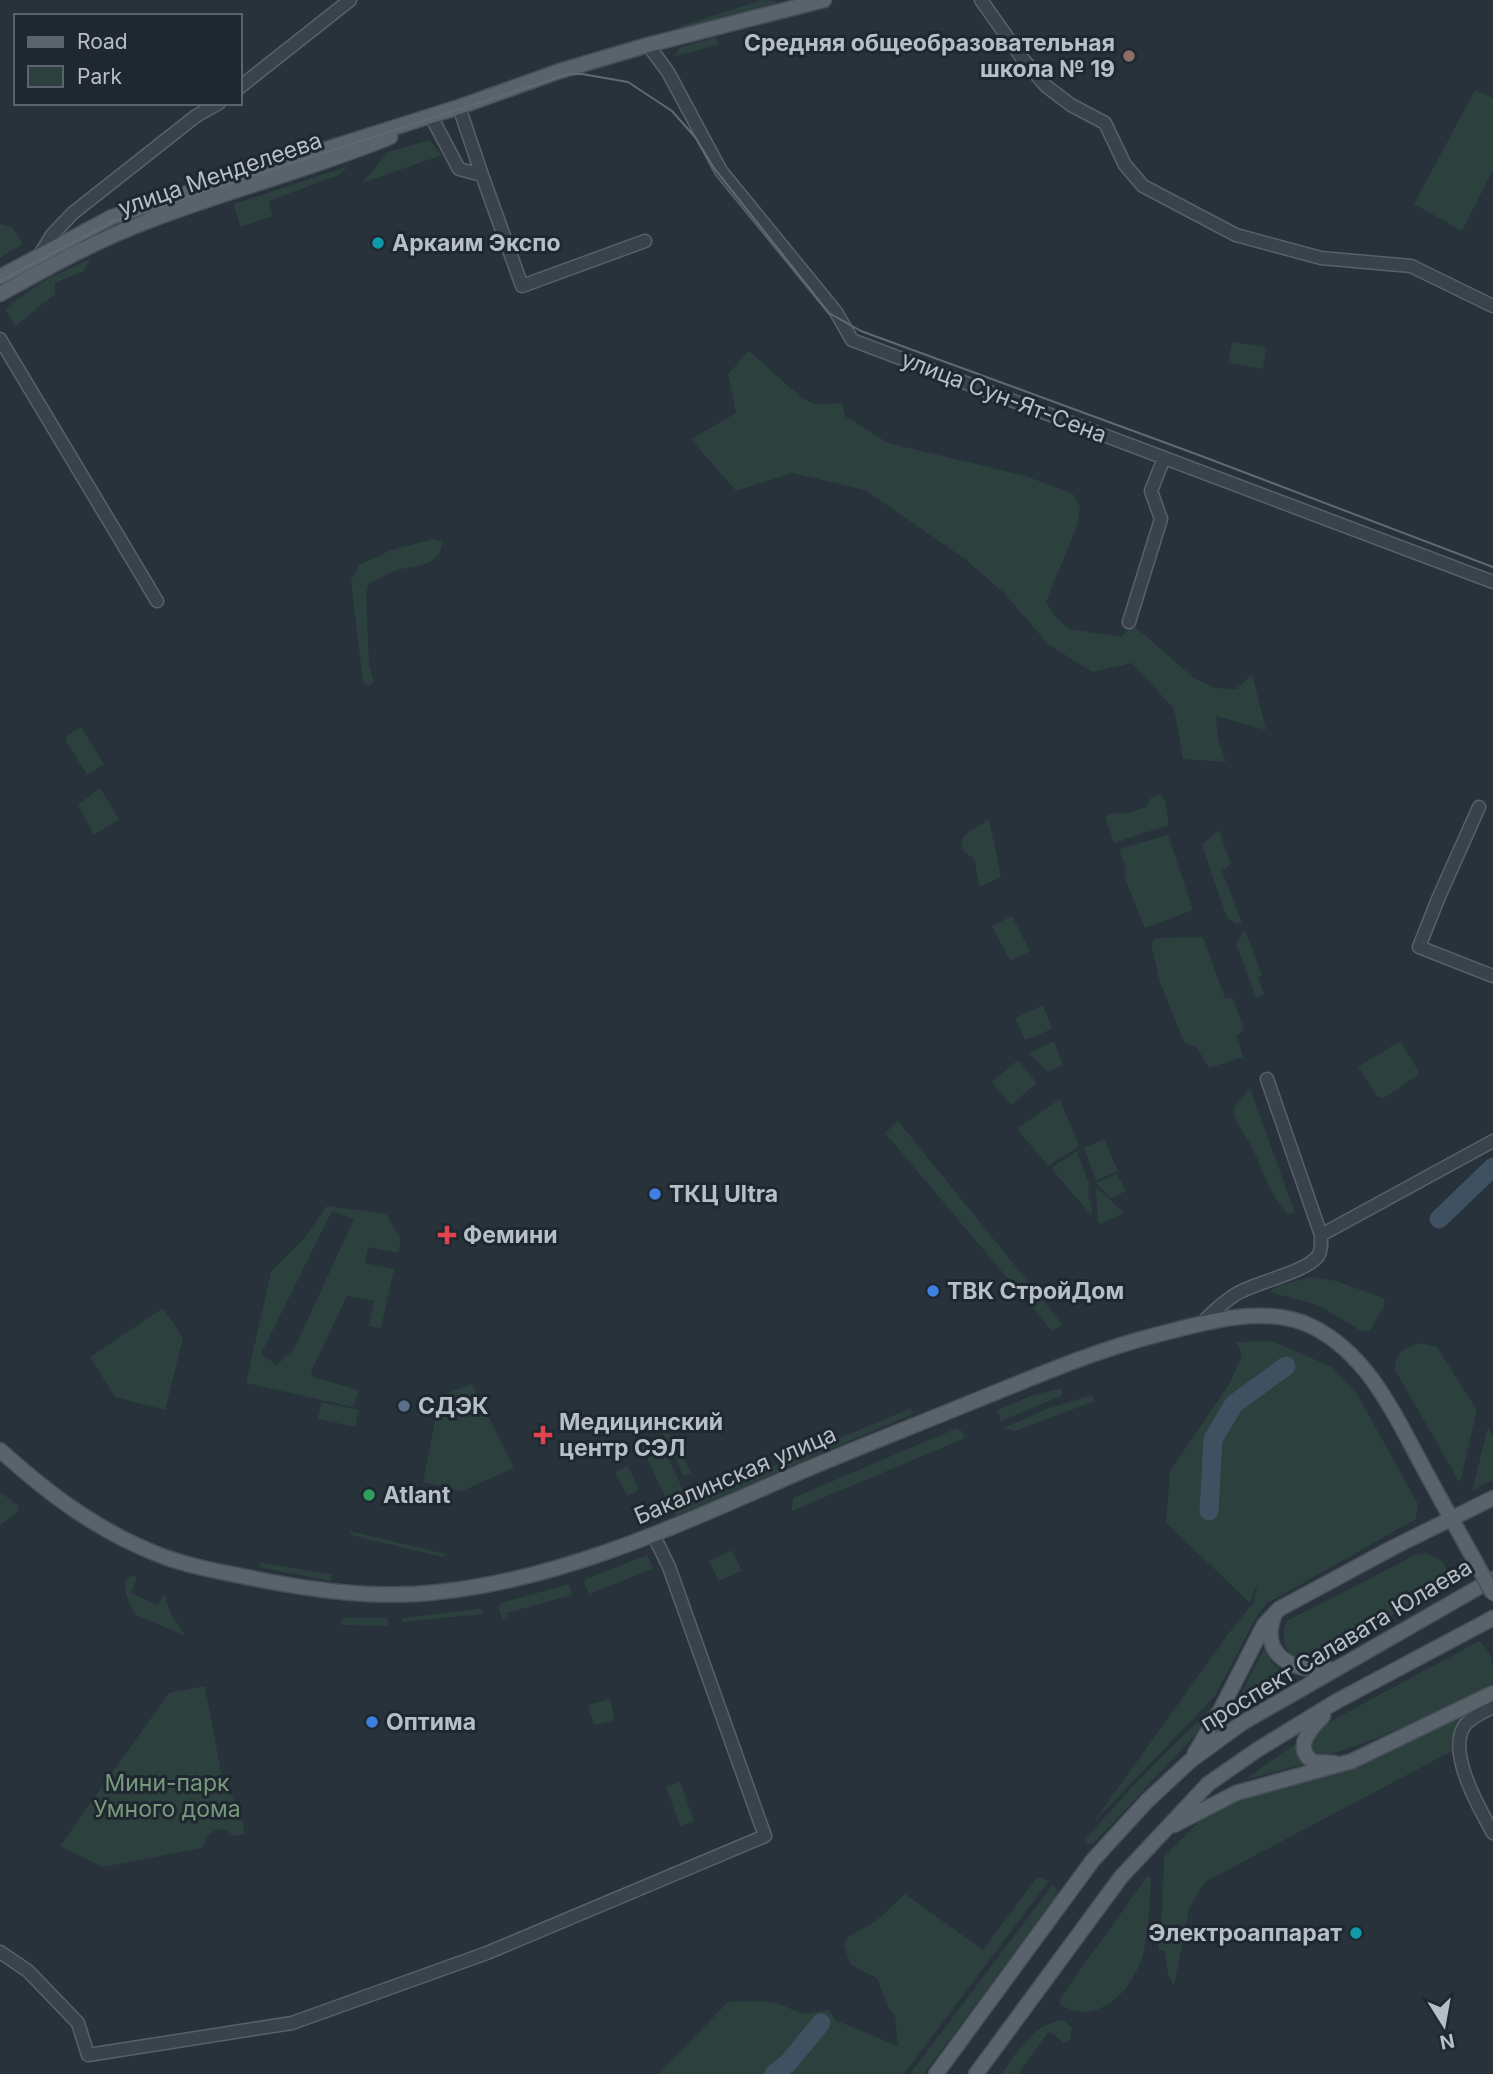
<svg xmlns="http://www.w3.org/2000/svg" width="1493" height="2074" font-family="Inter,sans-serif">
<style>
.green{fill:#2c403e;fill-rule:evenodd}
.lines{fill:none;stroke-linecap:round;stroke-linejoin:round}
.river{stroke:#3f5161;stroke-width:19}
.minor-casing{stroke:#586169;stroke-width:15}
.major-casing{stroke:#464f57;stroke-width:17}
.minor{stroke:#3a434b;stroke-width:12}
.major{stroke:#59636b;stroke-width:14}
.tram{stroke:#5f6a74;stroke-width:2}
.major-bridge-casing{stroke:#464f57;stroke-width:17;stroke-linecap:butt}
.major-bridge{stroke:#59636b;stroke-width:14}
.education-dot{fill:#8d6e63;stroke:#1f2830;stroke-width:2.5}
.culture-dot{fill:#0f9aa8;stroke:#1f2830;stroke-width:2.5}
.shop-dot{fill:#3f7fe0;stroke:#1f2830;stroke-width:2.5}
.health-dot{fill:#e0444e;stroke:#1f2830;stroke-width:2.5}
.service-dot{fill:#5c6f8a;stroke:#1f2830;stroke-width:2.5}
.leisure-dot{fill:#2e9e5b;stroke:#1f2830;stroke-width:2.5}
.labels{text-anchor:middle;stroke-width:6;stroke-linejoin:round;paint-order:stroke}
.poi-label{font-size:23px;font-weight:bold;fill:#b6bec6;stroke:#1f2830;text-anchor:start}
.street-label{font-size:23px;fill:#b6bec6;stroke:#1f2830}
.park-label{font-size:23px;fill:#77997b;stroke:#1f2830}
</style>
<rect width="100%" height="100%" fill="#27323b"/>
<path class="green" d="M 762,0 L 778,1 L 773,4 L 681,29 L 681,26 Z
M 716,37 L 718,45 L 675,56 L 680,47 Z
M 1475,90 L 1493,98 L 1493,170 L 1462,231 L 1414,204 Z
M 429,140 L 442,155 L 362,183 L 388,152 Z
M 349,166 L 339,175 L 269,201 L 273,216 L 240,227 L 234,204 Z
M 0,224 L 12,227 L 23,244 L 0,258 Z
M 90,259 L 84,271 L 55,283 L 55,294 L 15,326 L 6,311 L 8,306 L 43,281 Z
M 1232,342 L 1266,347 L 1263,369 L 1228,363 Z
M 749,351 L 801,397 L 813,404 L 842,403 L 845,416 L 888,443 L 1026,476 L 1073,494 L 1080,507 L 1078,523 L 1046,602 L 1055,616 L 1069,629 L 1121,637 L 1133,625 L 1194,678 L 1215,688 L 1236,689 L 1252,674 L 1266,730 L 1216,716 L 1218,739 L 1226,762 L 1183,759 L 1174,709 L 1132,663 L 1092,672 L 1048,644 L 1004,593 L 965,559 L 865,490 L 792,473 L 736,491 L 691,439 L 736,413 L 728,374 Z
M 434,539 L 442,542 C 441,568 413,565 394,571 C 386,575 377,579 369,584 L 366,594 L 369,665 L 374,682 L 369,686 L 363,683 L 351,581 L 359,565 L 391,550 Z
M 81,727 L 104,764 L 87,775 L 66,741 L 67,736 Z
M 100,788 L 119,819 L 94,835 L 78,805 Z
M 1159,794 L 1165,800 L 1169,825 L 1114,843 L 1105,817 L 1110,814 L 1128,813 L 1146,807 L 1151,798 Z
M 989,819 L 1001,877 L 980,887 L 974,859 L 964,852 L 961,841 L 966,834 Z
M 1219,830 L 1231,864 L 1222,871 L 1242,922 L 1237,924 L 1227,918 L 1202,845 Z
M 1168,835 L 1193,910 L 1145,928 L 1125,879 L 1125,865 L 1119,849 Z
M 1012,916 L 1030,951 L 1010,961 L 992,926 Z
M 1245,930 L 1262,975 L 1258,977 L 1264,994 L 1256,997 L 1236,944 Z
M 1203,937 L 1225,998 L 1233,998 L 1244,1030 L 1237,1036 L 1243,1057 L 1209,1068 L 1197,1048 L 1184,1042 L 1160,982 L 1151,944 L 1156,938 Z
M 1043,1005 L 1052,1029 L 1025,1040 L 1015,1018 Z
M 1054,1041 L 1063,1065 L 1048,1072 L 1029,1053 Z
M 1400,1041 L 1418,1070 L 1418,1075 L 1384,1098 L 1378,1097 L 1358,1067 Z
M 1018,1060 L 1037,1083 L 1011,1105 L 992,1082 Z
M 1250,1088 L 1295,1213 L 1288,1214 C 1267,1193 1263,1167 1249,1142 C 1240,1126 1237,1128 1233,1108 Z
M 1060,1099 L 1079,1146 L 1048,1166 L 1018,1130 L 1019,1127 Z
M 898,1121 L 1063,1325 L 1052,1331 L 885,1133 Z
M 1104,1139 L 1118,1171 L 1096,1180 L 1084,1148 Z
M 1077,1151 L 1089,1184 L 1088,1197 L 1091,1201 L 1092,1212 L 1090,1214 L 1051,1168 Z
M 1117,1174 L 1126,1191 L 1111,1198 L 1096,1183 Z
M 1096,1187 L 1124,1213 L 1101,1224 L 1098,1222 Z
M 327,1206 L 386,1214 L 401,1239 L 398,1253 L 368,1247 L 365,1263 L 394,1269 L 381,1328 L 369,1326 L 374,1301 L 347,1296 L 311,1372 L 313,1377 L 359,1390 L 353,1407 L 246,1383 L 271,1272 L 303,1240 ZM 332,1211 L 354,1219 L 294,1349 L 277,1365 L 261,1354 Z
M 1311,1277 L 1336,1281 L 1384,1298 L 1385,1305 L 1370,1330 L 1363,1332 L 1318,1305 L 1269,1292 L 1277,1286 Z
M 163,1308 L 183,1338 L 165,1410 L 115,1397 L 90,1357 Z
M 1272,1341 L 1332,1367 L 1356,1392 L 1418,1504 L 1416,1519 L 1266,1604 L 1257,1616 L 1215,1696 L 1093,1823 L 1228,1634 L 1254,1602 L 1258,1581 L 1250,1603 L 1166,1523 L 1170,1471 L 1230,1383 L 1242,1355 L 1236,1342 Z
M 1420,1343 L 1437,1347 L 1477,1410 L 1460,1483 L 1395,1370 C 1394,1354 1405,1347 1420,1343 Z
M 472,1384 L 514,1468 L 462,1491 L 423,1482 L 440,1396 Z
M 1063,1388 L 1061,1396 L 1001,1421 L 997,1410 L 1033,1395 Z
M 1092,1395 L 1095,1401 L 1015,1431 L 1004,1428 L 1049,1408 Z
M 321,1402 L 359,1410 L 355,1427 L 318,1419 Z
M 911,1408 L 913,1414 L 675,1516 L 672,1509 Z
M 1488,1427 L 1493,1436 L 1493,1480 L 1472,1491 Z
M 957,1428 L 962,1431 L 965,1438 L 792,1511 L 793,1498 Z
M 663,1433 L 673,1435 L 691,1473 L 684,1476 Z
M 658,1436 L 686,1496 L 669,1505 L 642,1448 L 645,1442 Z
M 628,1466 L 639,1490 L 627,1496 L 615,1472 Z
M 0,1492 L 19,1506 L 17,1513 L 0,1525 Z
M 349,1531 L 446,1554 L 443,1557 L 351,1535 Z
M 732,1550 L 742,1571 L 719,1581 L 709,1561 Z
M 1427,1553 L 1443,1562 L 1453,1581 L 1310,1660 C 1287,1663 1278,1638 1287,1621 L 1415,1555 Z
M 645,1556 L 648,1556 L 653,1569 L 589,1594 L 584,1583 L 586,1579 Z
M 260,1562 L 332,1575 L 330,1581 L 259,1567 Z
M 131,1575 L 137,1577 L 131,1593 L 158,1605 L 164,1593 L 171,1614 L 186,1636 L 135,1615 L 126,1595 L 125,1582 Z
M 569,1584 L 572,1595 L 507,1613 L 508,1619 L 502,1620 L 499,1607 L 501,1603 Z
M 481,1609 L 484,1614 L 401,1622 L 402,1618 Z
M 343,1618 L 387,1618 L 389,1626 L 341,1625 Z
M 1479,1641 C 1493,1654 1493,1662 1493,1683 C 1468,1697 1341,1759 1319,1755 C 1307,1753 1310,1742 1311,1733 L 1322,1726 Z
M 1265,1647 L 1272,1663 L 1286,1675 L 1257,1693 L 1231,1713 Z
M 205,1686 L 223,1783 L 239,1807 L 245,1834 L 234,1836 L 226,1830 L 217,1829 L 209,1835 L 201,1848 L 103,1867 L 60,1846 L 169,1693 Z
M 610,1699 L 615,1720 L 594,1725 L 588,1705 Z
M 1219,1700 L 1205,1725 L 1094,1843 L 1089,1845 L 1084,1841 L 1131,1788 Z
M 1479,1710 L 1454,1750 L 1205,1882 L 1189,1908 L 1174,1986 L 1168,1975 L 1165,1951 L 1158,1950 L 1162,1911 L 1164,1857 L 1208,1812 L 1237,1797 L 1356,1764 Z
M 1295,1744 L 1298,1755 L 1305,1764 L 1244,1780 Z
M 680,1781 L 694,1821 L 680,1826 L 666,1787 Z
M 1150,1876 L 1151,1882 C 1149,1906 1149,1931 1143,1954 C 1134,1989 1097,2029 1060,2004 L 1060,1998 L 1147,1877 Z
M 1040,1877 L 1049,1881 L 904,2074 L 658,2074 L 728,2002 L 763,2001 L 779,2004 L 803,2014 L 829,2010 L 835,2020 L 898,2046 L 895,2016 L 888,2007 L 877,1978 L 851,1965 L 844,1945 L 848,1937 L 876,1921 L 905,1894 L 983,1950 L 1036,1879 Z
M 1053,1884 L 1058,1892 L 1056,1896 L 924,2074 L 910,2074 Z
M 1063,2020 L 1072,2028 L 1070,2040 L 1064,2043 L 1049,2031 L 1018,2074 L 1001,2074 C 1018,2051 1033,2024 1063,2020 Z"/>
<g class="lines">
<path class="river" d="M 1439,1219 L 1493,1167
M 1209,1511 L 1213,1439 L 1234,1404 L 1286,1366
M 774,2074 L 788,2063 L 821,2023"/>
<g class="minor-casing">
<path id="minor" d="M 981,0 L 1022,58 L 1046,86 L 1071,105 L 1105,123 L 1125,165 L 1143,186 L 1236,235 L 1321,258 L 1411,266 L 1493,306
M 648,45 L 668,72 L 721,171 L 836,312 L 852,340 L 1493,582
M 240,87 L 350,0
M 459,107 L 482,175
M 433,120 L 459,169 L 482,175 L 522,286 L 645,241
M 38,258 L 52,235 L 73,213 L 196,116 L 219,103
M 0,339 L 157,601
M 1129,622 L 1161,519 L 1151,491 L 1164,458
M 1479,807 L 1438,899 L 1419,947 L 1493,976
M 1321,1235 L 1493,1141
M 1200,1325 C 1212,1313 1224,1301 1238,1293 C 1257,1282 1306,1272 1318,1256 C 1322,1250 1321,1242 1321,1235 L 1267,1079
M 1493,1707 C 1484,1712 1471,1717 1465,1725 C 1446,1751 1479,1808 1493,1833
M 0,1952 L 28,1971 L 78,2023 L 88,2055 L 292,2023 L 487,1953 L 765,1836 L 669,1567 L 654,1536"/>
</g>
<g class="major-casing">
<path id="major" d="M 0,277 L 112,217 L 459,107 L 560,71 L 648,45 L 824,0
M 0,294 C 47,268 93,242 143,223 C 224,191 310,170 390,137
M 0,1450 C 50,1495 99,1532 162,1556 C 194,1568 228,1573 261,1580 C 319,1591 379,1599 438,1592 C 554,1580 663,1532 768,1486 C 835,1456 904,1430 972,1402 C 1032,1378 1093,1351 1156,1335 C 1204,1323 1265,1303 1313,1327 C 1368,1355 1394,1413 1422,1465 C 1439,1497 1457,1529 1475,1561
M 1274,1616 C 1259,1657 1295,1672 1329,1669
M 1323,1716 C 1310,1729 1293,1747 1313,1762 L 1334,1763
M 1195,1753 L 1220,1711 L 1264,1625 L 1279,1609 L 1394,1547 L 1493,1498
M 1174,1825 L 1236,1793 L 1352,1761 L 1493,1693
M 936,2074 L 1093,1860 L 1147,1801 L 1190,1761 L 1242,1723 L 1493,1579
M 976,2074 L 1121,1877 L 1208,1784 L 1257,1750 L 1337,1701 L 1493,1618"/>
</g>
<use href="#minor" class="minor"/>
<use href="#major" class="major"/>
<path class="tram" d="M 0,281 L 116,220 L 569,74 L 582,74 L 628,82 L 672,111 L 695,137 L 714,168 L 829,313 L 861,331 L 1196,454 L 1493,567"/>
<g class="major-bridge-casing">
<path id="major-bridge" d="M 1475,1561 L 1493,1594"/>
</g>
<use href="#major-bridge" class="major-bridge"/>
</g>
<circle class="education-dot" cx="1129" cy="56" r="7"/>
<g class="culture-dot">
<circle cx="378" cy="243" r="7"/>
<circle cx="1356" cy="1933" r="7"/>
</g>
<g class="shop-dot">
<circle cx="655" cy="1194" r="7"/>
<circle cx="933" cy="1291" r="7"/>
<circle cx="372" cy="1722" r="7"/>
</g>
<g class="health-dot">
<path d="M443.5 1224.5h7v7h7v7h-7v7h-7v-7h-7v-7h7z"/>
<path d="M539.5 1424.5h7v7h7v7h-7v7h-7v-7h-7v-7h7z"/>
</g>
<circle class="service-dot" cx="404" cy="1406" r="7"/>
<circle class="leisure-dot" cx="369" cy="1495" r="7"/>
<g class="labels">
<g class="poi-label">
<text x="1115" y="51" text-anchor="end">Средняя общеобразовательная<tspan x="1115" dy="26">школа № 19</tspan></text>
<text x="392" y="251">Аркаим Экспо</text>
<text x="669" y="1202">ТКЦ Ultra</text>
<text x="463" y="1243">Фемини</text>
<text x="947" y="1299">ТВК СтройДом</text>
<text x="418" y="1414">СДЭК</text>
<text x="559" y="1430">Медицинский<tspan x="559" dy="26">центр СЭЛ</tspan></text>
<text x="383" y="1503">Atlant</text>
<text x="386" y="1730">Оптима</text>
<text x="1342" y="1941" text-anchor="end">Электроаппарат</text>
</g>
<g class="street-label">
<text transform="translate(220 174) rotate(-19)" y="8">улица Менделеева</text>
<text transform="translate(1004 397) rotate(21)" y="8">улица Сун-Ят-Сена</text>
<text transform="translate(735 1475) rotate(-23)" y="8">Бакалинская улица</text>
<text transform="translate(1336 1645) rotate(-31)" y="8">проспект Салавата Юлаева</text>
</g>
<g class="park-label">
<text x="167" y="1791">Мини-парк<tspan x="167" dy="26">Умного дома</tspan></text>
</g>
</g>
<rect x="14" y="14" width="228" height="91" fill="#1f2830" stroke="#5b646c" stroke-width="2"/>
<rect x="28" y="37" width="35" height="10" fill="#59636b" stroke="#5b646c" stroke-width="2"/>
<text x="77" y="49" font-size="21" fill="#b6bec6">Road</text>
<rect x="28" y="66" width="35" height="21" fill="#2c403e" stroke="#5b646c" stroke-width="2"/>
<text x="77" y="84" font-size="21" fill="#b6bec6">Park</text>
<g transform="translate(1444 2025) rotate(169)" stroke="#1f2830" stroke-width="5" paint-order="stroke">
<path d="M0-5L12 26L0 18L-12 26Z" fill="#b6bec6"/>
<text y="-10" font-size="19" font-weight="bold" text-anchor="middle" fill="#b6bec6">N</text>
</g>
</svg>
